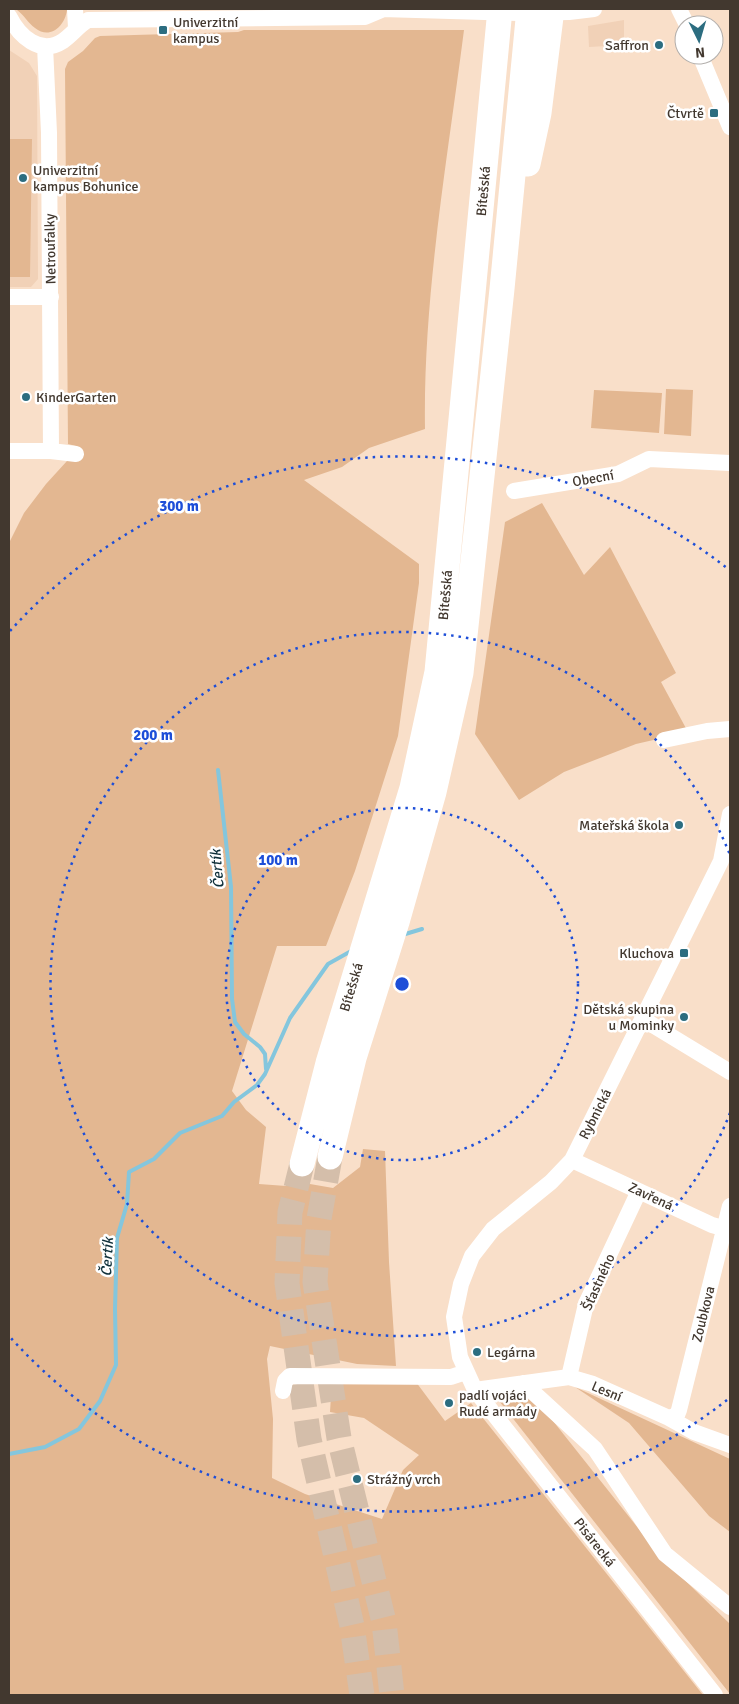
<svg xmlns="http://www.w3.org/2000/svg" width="739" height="1704" font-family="Signika,sans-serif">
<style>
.built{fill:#f1d1b7}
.green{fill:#e3b791}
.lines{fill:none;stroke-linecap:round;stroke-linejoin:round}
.stream{stroke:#84c6dd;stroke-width:4}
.highway-tunnel{stroke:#d4beaa;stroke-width:25;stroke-dasharray:25 12;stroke-linecap:butt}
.minor{stroke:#fff;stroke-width:16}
.highway{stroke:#fff;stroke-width:25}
.ring{fill:none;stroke:#1d4ed8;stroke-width:2.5;stroke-dasharray:2.5 5}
.poi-dot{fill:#2c6d80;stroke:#fff;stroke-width:2}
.labels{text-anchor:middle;stroke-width:5;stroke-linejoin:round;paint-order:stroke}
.poi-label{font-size:14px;fill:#42382f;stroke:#fff;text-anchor:start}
.street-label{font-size:14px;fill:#42382f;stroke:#fff}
.water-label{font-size:15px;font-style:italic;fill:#0f303a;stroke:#fff}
.centre{fill:#1d4ed8;stroke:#fff;stroke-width:2.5}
.ring-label{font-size:15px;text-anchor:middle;font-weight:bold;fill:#1d4ed8;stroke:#fff;stroke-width:5;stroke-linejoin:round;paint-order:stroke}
</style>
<rect width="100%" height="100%" fill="#f9dfc9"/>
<path class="built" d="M 624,20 L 624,45 L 589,47 L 588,26 Z
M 9,50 L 29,63 L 37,76 L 38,279 L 31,287 L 9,287 Z"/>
<path class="green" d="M 18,9 L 64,9 L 67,10 C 65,26 50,40 35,28 C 28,23 24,15 17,10 Z
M 244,30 L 464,30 C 447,163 423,296 425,429 L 369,448 L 342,467 L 304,480 L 419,564 L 419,583 L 398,736 L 355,871 L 326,946 L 277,946 L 232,1091 L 246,1110 L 266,1127 L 259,1184 L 286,1186 L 287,1180 L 333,1188 L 360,1167 L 363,1149 L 385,1151 L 389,1262 L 396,1366 L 357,1364 L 270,1346 L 267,1359 L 273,1419 L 272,1478 L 305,1494 L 382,1519 L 403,1470 L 419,1455 L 364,1418 L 330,1412 L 332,1381 L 416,1382 L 445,1421 L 471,1403 L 703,1695 L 9,1695 L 9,543 L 24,513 L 46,484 L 67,461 L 77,460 L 76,446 L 68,444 L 65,69 L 68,62 L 83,51 L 95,38 L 100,36 L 238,32 Z
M 9,139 L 32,139 L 30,277 L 9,277 Z
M 666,389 L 693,390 L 691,436 L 664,434 Z
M 594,390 L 662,393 L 659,433 L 591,428 Z
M 542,503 L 584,575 L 610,547 L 676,673 L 661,682 L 688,732 L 636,744 L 564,772 L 519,800 L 475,734 L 505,522 Z
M 575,1387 L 730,1459 L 730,1532 L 709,1516 L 629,1423 Z
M 530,1392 L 661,1557 L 730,1624 L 730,1694 L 496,1397 Z"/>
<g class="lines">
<path class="stream" d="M 218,770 L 231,887 L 232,999 L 235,1022 L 244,1034 L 260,1047 L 265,1054 L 266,1069
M 402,935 L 422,929
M 9,1454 L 45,1447 L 79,1429 L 100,1401 L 116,1365 L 115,1309 L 117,1238 L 127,1204 L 129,1172 L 154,1159 L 180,1133 L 222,1116 L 234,1102 L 257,1085 L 265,1074 L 290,1018 L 328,964 L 353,950"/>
<path class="highway-tunnel" d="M 330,1157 L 319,1219 L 315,1282 L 339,1438 L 384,1622 L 392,1695
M 302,1164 L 290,1212 L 287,1283 L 309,1439 L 352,1626 L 362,1695"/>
<path class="minor" d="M 75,9 L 76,28
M 382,9 L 520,13 L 569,12 L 594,9
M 679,9 L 687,25
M 9,16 C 19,36 40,56 63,41 C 72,35 78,26 88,20 L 365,17 L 384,9
M 45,46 L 49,133 L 51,451
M 700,55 L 730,127
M 9,297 L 51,297
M 9,451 L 51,451 L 76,454
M 514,491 L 618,474 L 649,459 L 730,463
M 664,740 L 707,731 L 730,729
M 644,1018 L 651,1024 L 730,1072
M 572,1160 L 712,1225 L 730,1230
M 569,1377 L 586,1304 L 639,1191
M 523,1383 L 595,1449 L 665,1554 L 730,1607
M 475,1390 L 569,1377 L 593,1384 L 669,1418 L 694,1432 L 730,1445
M 283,1391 L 285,1381 L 290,1376 L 451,1377 L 466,1372
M 669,1418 L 677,1415 L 679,1410 L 730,1206
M 715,1695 L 475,1390 L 460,1357 L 454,1317 L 461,1284 L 472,1256 L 493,1229 L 551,1182 L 572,1160 L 721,861 L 730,814"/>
<path class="highway" d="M 528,164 L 539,113 L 552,9
M 330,1157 L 354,1058 L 397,922 L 434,792 L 461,673 L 502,289 L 529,9
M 302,1164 L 328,1063 L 412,788 L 437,672 L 500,9"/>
</g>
<g class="ring">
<circle cx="402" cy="984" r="176"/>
<path d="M730 1113A352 352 0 1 1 730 855"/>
<path d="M727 1400A528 528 0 0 1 10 1337M10 631A528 528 0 0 1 727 568"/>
</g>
<g class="poi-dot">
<rect x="158" y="25" width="10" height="10" rx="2.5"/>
<circle cx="659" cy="45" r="5"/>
<rect x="709" y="108" width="10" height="10" rx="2.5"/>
<circle cx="23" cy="178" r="5"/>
<circle cx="26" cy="397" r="5"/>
<circle cx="679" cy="825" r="5"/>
<rect x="679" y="948" width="10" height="10" rx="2.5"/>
<circle cx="684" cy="1017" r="5"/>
<circle cx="477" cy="1352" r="5"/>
<circle cx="449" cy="1403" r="5"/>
<circle cx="357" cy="1479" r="5"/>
</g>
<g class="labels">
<g class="poi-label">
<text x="173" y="27">Univerzitní<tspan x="173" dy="16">kampus</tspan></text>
<text x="649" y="50" text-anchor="end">Saffron</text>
<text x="704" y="118" text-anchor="end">Čtvrtě</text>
<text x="33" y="175">Univerzitní<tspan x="33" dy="16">kampus Bohunice</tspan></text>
<text x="36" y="402">KinderGarten</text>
<text x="669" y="830" text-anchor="end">Mateřská škola</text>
<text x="674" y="958" text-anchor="end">Kluchova</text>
<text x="674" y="1014" text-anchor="end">Dětská skupina<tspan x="674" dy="16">u Mominky</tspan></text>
<text x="487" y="1357">Legárna</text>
<text x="459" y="1400">padlí vojáci<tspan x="459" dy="16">Rudé armády</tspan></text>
<text x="367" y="1484">Strážný vrch</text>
</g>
<g class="street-label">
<text transform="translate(483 191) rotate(-85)" y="5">Bítešská</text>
<text transform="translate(50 249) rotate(-91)" y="5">Netroufalky</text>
<text transform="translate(593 478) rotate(-10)" y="5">Obecní</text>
<text transform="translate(445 595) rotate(-85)" y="5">Bítešská</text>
<text transform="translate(351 987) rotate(-73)" y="5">Bítešská</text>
<text transform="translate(595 1114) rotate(-63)" y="5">Rybnická</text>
<text transform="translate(651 1196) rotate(25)" y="5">Zavřená</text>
<text transform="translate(598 1282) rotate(-66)" y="5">Šťastného</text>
<text transform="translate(703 1314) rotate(-76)" y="5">Zoubkova</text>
<text transform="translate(607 1391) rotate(23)" y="5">Lesní</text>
<text transform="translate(595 1542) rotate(52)" y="5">Pisárecká</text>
</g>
<g class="water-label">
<text transform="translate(217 869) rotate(-95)" y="5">Čertík</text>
<text transform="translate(107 1257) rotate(-87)" y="5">Čertík</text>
</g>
</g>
<circle cx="402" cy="984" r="8" class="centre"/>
<g class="ring-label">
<text x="179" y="511">300 m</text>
<text x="153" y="740">200 m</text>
<text x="278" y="865">100 m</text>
</g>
<rect width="739" height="1704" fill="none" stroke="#42382f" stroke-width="20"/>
<g transform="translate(699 40) rotate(175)"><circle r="24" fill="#ffffff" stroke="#b3afac"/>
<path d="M0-4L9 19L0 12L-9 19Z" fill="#2c6d80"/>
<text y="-8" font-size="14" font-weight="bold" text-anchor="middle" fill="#42382f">N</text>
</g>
</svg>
